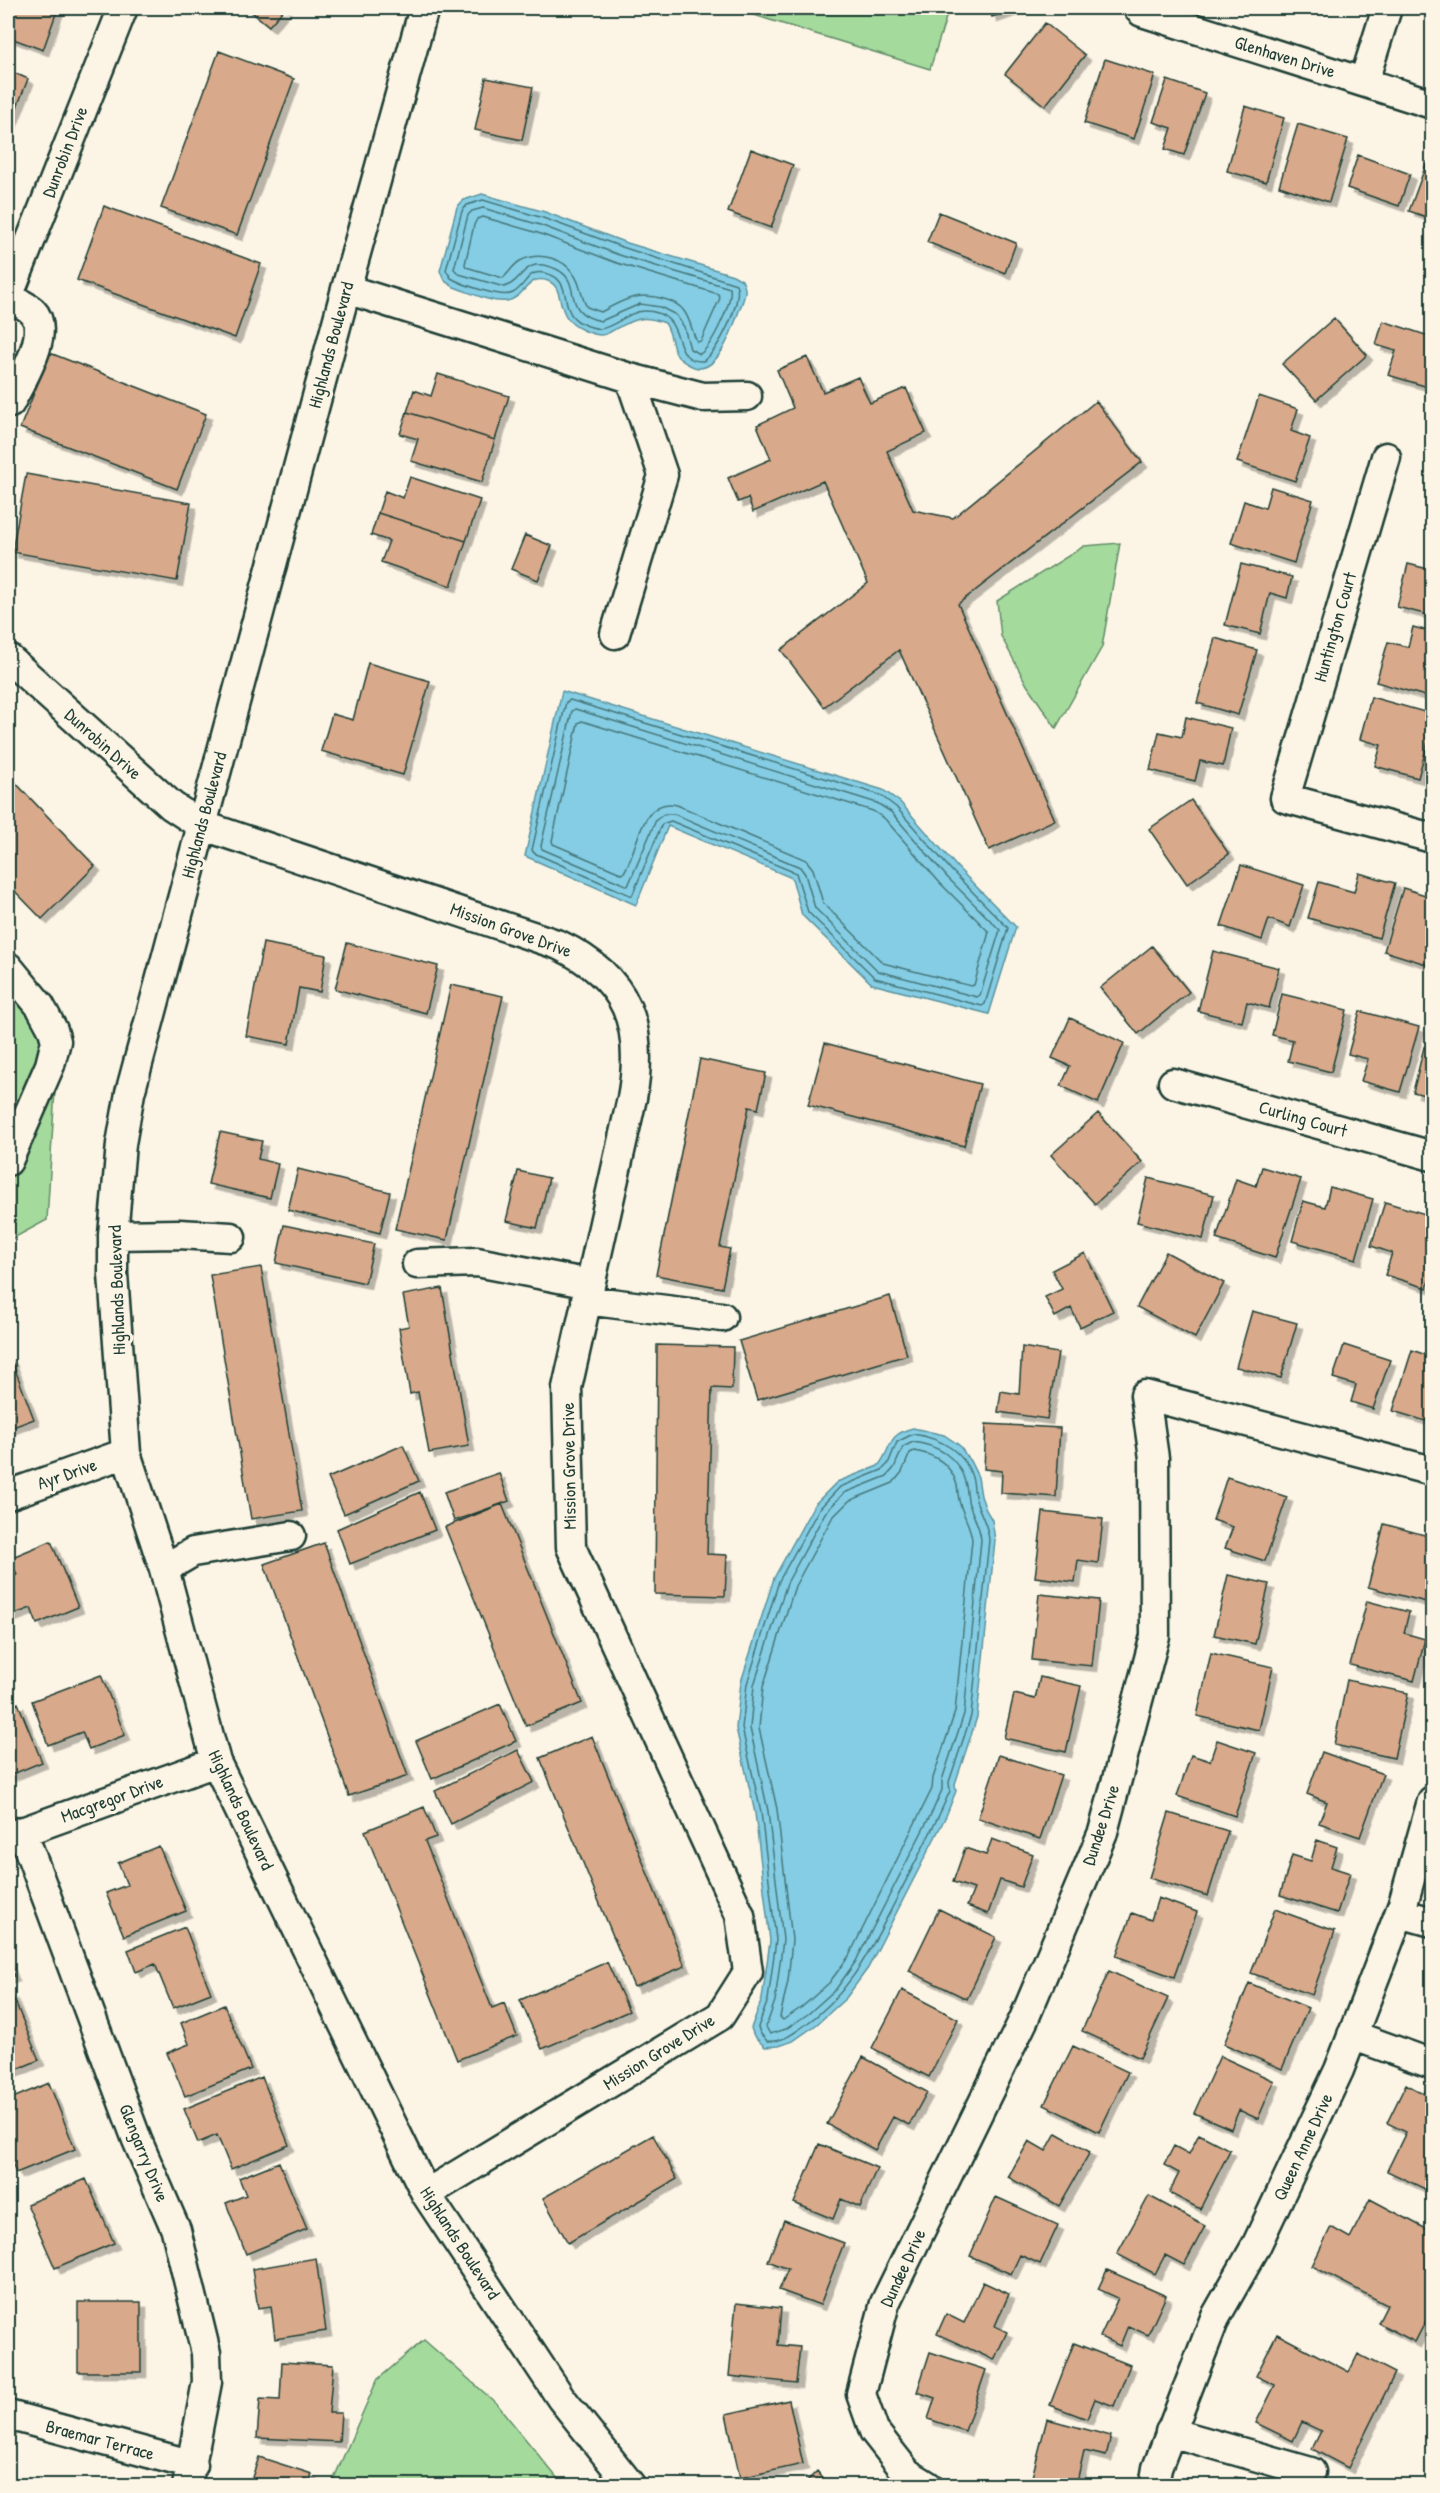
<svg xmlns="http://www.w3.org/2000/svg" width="1440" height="2493" font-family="'Patrick Hand',sans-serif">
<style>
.green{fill:#a5da9d;stroke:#628c68;stroke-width:1.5}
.water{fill:#84cde4;stroke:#5c939e;stroke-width:1.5}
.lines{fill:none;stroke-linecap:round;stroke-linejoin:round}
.shore{stroke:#47777a;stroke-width:1.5}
.building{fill:#d8a98a;stroke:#1f3d34;stroke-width:1.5;filter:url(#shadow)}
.minor-casing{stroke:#1f3d34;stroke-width:33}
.minor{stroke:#fcf5e5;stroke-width:28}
.labels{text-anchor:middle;stroke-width:6;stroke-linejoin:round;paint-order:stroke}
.street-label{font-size:18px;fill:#1f3d34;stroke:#fcf5e5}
</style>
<defs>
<filter id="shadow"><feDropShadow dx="5.5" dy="5.5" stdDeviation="0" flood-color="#0004"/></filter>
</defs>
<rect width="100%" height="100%" fill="#fcf5e5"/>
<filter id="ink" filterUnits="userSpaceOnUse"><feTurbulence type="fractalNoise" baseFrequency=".0167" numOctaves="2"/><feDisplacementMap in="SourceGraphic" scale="12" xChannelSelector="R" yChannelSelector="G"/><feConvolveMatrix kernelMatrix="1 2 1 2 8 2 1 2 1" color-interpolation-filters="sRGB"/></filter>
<g filter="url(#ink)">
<path class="green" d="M 731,8 L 949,8 L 930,69 Z
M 1120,543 L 1102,647 L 1056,728 L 1027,685 L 1001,636 L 997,601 L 1084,546 Z
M 8,963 L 59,1025 L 47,1220 L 8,1241 Z
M 424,2340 L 496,2403 L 563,2485 L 331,2485 L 377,2380 Z"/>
<path class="water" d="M 482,194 L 545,212 L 624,242 L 733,275 L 742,280 C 743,283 745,286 745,289 C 746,296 741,305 739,311 C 733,328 718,375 694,367 C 689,365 682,361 678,357 C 671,347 672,333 665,323 C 643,315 638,318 617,328 C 612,331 607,335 601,335 C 595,335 588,332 583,330 C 552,317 567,288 548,281 C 528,273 525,298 507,301 C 490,303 469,292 454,287 L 446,282 L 440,271 L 457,207 L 464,200 Z
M 562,691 L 883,790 L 900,802 L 957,867 L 1016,927 L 989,1014 L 872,984 L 802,915 L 792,878 L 668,826 L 636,905 L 525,856 Z
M 913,1428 L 944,1435 L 959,1445 L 970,1461 L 978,1477 L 981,1496 L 986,1510 L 992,1520 L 995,1540 L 977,1717 L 955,1784 L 956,1791 L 946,1816 L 868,1968 L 846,1998 L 816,2025 L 793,2041 L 779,2046 L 765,2047 L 754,2036 L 751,2028 L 762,1999 L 770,1941 L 755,1813 L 736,1728 L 741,1682 L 774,1578 L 814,1505 L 837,1482 L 878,1466 C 893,1448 885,1435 913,1428 Z"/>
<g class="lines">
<path class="shore" d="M 483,200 L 543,218 L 622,247 L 736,284 C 744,299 718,353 703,361 C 667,363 691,311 644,311 C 629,311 615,327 600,329 C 591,327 581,325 574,318 C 562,307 570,282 551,275 C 526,266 529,284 513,293 C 502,299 461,284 451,278 L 446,270 L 462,211 L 467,205 Z
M 483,208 L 540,225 L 619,255 L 730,288 C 733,302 712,346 700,354 L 690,349 L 684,327 L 676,315 L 660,307 L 640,304 L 601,321 C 558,312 585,282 556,269 C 523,254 523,283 504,287 L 459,274 L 454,269 L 468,215 L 472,211 Z
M 483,217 L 538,233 L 617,263 L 718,294 L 720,298 L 701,341 L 697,342 C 692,332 691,321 684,311 C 679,304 672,301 664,299 C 638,291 623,300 601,312 L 587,307 C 581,298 581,285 575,276 C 565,258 539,251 520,261 C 513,265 509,273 503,278 L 466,267 L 465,264 L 474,225 L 477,219 Z
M 570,700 L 880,795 L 896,807 L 952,871 L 1008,928 L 985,1004 L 982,1006 L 875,978 L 808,912 L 796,873 L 671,821 L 662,824 L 632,896 L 534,853 L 532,850 L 566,702 Z
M 575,709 L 877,803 L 891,812 L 947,877 L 1000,930 L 980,995 L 977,997 L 878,971 L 815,908 L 805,874 L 800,867 L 674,814 L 664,814 L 656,820 L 628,886 L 542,849 L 541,846 L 572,711 Z
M 582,721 L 873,811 L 885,819 L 940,883 L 989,932 L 974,985 L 971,986 L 883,963 L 823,903 L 813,869 L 806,860 L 677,805 C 639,796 638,853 623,874 L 553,844 L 552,841 L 578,723 Z
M 913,1434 C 940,1438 966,1451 973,1481 C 974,1487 974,1494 976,1500 C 981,1517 987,1521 989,1540 L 971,1716 L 949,1782 L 950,1791 L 940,1813 C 925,1844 909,1874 894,1904 C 868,1954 849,1995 801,2028 C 791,2035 780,2043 767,2041 L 760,2033 L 758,2027 L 768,2000 L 776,1940 L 761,1812 L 742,1728 L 747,1684 L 779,1581 L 819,1509 L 840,1487 L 882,1470 L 888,1464 L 897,1442 Z
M 913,1442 C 937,1445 959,1457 965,1482 C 967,1488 967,1494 968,1501 C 972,1515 980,1525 981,1540 L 964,1714 L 942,1780 L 942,1790 L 933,1810 L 856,1961 L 836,1989 L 808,2014 L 786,2029 L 770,2034 L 766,2027 L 775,2001 L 783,1940 L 768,1811 L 750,1728 L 754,1685 L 787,1583 L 825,1513 L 844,1493 L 887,1476 L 894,1468 L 903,1447 Z
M 914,1451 C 934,1454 951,1464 957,1485 C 958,1491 958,1498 960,1504 C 964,1517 971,1527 972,1540 L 955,1712 L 933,1778 L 932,1789 L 849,1956 L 829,1983 L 802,2007 L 783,2020 L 780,2017 L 788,1981 L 792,1940 L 777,1809 L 759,1728 L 763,1687 L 795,1586 L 832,1518 L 849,1501 L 893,1483 L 902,1472 L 910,1453 Z"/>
</g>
<path class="building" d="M 8,8 L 58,8 L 43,50 L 8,37 Z
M 247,8 L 285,8 L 269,26 Z
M 989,8 L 1017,8 L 992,17 Z
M 1045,23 L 1085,55 L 1045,106 L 1005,74 Z
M 219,51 L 294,79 L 237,235 L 161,208 Z
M 1105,59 L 1155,75 L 1134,139 L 1084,123 Z
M 8,70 L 28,79 L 8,130 Z
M 486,78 L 533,87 L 522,140 L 475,130 Z
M 1167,80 L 1205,93 L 1184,155 L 1165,149 L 1172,128 L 1153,122 Z
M 1245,106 L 1284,118 L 1266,182 L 1227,171 Z
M 1298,124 L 1348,139 L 1329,202 L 1279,186 Z
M 751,149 L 793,165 L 771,228 L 728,212 Z
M 1358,155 L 1410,174 L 1399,206 L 1347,188 Z
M 1427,162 L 1432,164 L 1432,219 L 1409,211 Z
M 104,206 L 261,264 L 235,338 L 77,280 Z
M 939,212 L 1016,243 L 1005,273 L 927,242 Z
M 1334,318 L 1367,355 L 1316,400 L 1282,364 Z
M 1383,321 L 1432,337 L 1432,374 L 1428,387 L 1388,375 L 1396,351 L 1376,345 Z
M 50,353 L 206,414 L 177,489 L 20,428 Z
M 807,357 L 823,392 L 858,377 L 870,403 L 906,388 L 926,433 L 887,451 L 913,510 L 953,518 L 1096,401 L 1142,462 L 958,604 L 1055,820 L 989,850 L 899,650 L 824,707 L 781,650 L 868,583 L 823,481 L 753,512 L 748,498 L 738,502 L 728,478 L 771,459 L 757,425 L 793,408 L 777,370 Z
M 438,374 L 509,396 L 495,440 L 407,412 L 414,390 L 431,396 Z
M 1259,396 L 1298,409 L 1291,431 L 1310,438 L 1295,481 L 1237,462 Z
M 407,412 L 495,440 L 482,482 L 411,461 L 418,439 L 400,434 Z
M 26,474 L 191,503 L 177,581 L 12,552 Z
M 410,477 L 480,500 L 466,541 L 378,513 L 385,491 L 403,498 Z
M 1271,487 L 1313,500 L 1294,563 L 1231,543 L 1244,501 L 1265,508 Z
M 378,513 L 466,541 L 451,586 L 381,562 L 389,541 L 371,535 Z
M 525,535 L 552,546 L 538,580 L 511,569 Z
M 1432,553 L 1432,616 L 1397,607 L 1408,564 L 1428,569 Z
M 1241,564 L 1292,577 L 1287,598 L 1270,593 L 1260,634 L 1225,625 Z
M 1413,627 L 1432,632 L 1428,653 L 1432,654 L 1432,698 L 1376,682 L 1388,642 L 1408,647 Z
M 1215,638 L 1257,650 L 1238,715 L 1197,703 Z
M 368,663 L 430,681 L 403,775 L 321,751 L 332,714 L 353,720 Z
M 1371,697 L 1432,714 L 1432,727 L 1418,778 L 1375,766 L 1381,745 L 1360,739 Z
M 1186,717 L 1231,728 L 1223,766 L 1200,761 L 1195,781 L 1150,770 L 1159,732 L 1182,737 Z
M 8,775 L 95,866 L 42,919 L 8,884 Z
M 1191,800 L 1229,854 L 1187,884 L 1149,829 Z
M 1241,865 L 1304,885 L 1290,927 L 1269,919 L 1262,940 L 1221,926 Z
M 1359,873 L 1395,883 L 1379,938 L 1308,918 L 1319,882 L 1354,892 Z
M 1403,888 L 1432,897 L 1432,966 L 1384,951 Z
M 263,943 L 326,955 L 320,992 L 299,988 L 289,1044 L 246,1036 Z
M 347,943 L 438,966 L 426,1013 L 335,989 Z
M 1152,946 L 1189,992 L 1138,1034 L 1100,988 Z
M 1213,951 L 1279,968 L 1269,1008 L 1247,1002 L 1242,1022 L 1198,1011 Z
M 451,985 L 503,996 L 447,1240 L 395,1229 Z
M 1282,994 L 1347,1010 L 1331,1072 L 1288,1061 L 1293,1040 L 1272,1035 Z
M 1360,1011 L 1419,1027 L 1400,1092 L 1361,1081 L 1368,1059 L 1348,1054 Z
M 1070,1018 L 1124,1043 L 1098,1103 L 1061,1086 L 1070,1066 L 1052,1058 Z
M 825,1043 L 980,1084 L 964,1146 L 808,1105 Z
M 1424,1047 L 1432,1049 L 1432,1097 L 1413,1092 Z
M 700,1059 L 766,1073 L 758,1109 L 749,1107 L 720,1247 L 730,1249 L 722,1288 L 656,1275 Z
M 1098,1113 L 1142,1162 L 1095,1204 L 1051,1155 Z
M 220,1132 L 262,1141 L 258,1159 L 278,1164 L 270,1198 L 208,1184 Z
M 1262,1167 L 1301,1179 L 1275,1258 L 1216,1239 L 1236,1179 L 1256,1186 Z
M 298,1169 L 390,1192 L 380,1233 L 288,1210 Z
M 518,1171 L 549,1178 L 537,1228 L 506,1221 Z
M 1148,1178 L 1214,1195 L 1203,1239 L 1137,1222 Z
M 1330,1187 L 1373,1199 L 1356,1259 L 1292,1241 L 1303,1201 L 1325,1207 Z
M 1385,1202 L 1432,1216 L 1432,1270 L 1427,1288 L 1385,1275 L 1392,1253 L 1371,1246 Z
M 284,1225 L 374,1244 L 365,1283 L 276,1263 Z
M 1166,1252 L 1224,1283 L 1195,1338 L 1137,1307 Z
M 1085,1253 L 1113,1311 L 1080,1327 L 1071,1308 L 1055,1317 L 1045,1297 L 1062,1289 L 1052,1270 Z
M 261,1267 L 302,1511 L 251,1519 L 210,1275 Z
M 442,1288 L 469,1446 L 429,1453 L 418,1392 L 410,1394 L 399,1328 L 409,1326 L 403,1295 Z
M 890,1296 L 907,1355 L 757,1400 L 739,1341 Z
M 1252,1311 L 1297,1323 L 1281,1378 L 1236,1367 Z
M 657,1345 L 733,1347 L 732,1389 L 712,1388 L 707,1554 L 727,1555 L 725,1596 L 655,1594 Z
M 1344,1345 L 1390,1360 L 1373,1409 L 1351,1402 L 1356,1385 L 1333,1378 Z
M 1022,1347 L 1058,1353 L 1047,1419 L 998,1412 L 1001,1391 L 1019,1394 Z
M 1412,1350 L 1432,1357 L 1432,1423 L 1393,1411 Z
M 11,1359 L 34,1419 L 8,1429 L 8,1360 Z
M 986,1424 L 1060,1428 L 1056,1497 L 1001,1493 L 1002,1471 L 984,1469 Z
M 403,1445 L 419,1481 L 344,1514 L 328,1478 Z
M 499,1473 L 509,1501 L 454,1521 L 444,1492 Z
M 1227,1477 L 1287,1497 L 1265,1561 L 1225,1548 L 1233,1527 L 1213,1520 Z
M 420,1492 L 435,1530 L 350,1564 L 337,1529 Z
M 502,1504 L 582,1703 L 526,1726 L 445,1527 Z
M 1043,1512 L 1103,1519 L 1098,1563 L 1078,1560 L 1075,1582 L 1035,1577 Z
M 1384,1524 L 1432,1537 L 1432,1595 L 1430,1603 L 1368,1587 Z
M 51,1541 L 78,1607 L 37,1624 L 31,1608 L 10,1616 L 8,1610 L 8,1578 L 17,1575 L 10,1558 Z
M 324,1543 L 408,1776 L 349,1796 L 264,1564 Z
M 1228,1575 L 1269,1584 L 1255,1644 L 1214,1635 Z
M 1039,1594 L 1099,1600 L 1092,1666 L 1032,1660 Z
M 1367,1601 L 1409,1612 L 1404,1633 L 1425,1639 L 1414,1681 L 1350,1665 Z
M 1211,1653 L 1273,1667 L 1259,1730 L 1197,1716 Z
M 101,1675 L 125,1735 L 89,1749 L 82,1732 L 48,1745 L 32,1701 Z
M 1040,1677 L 1081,1686 L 1066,1752 L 1004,1738 L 1014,1694 L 1035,1699 Z
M 1347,1680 L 1408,1693 L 1394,1758 L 1334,1745 Z
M 18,1703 L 42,1762 L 8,1776 L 8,1707 Z
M 500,1704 L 516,1741 L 432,1779 L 416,1741 Z
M 592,1736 L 685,1966 L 634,1987 L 540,1758 Z
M 1217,1740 L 1256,1753 L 1235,1816 L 1177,1796 L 1191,1755 L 1210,1761 Z
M 518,1750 L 534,1782 L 451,1824 L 435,1791 Z
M 1322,1752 L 1383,1774 L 1360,1837 L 1319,1823 L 1327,1802 L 1307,1794 Z
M 999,1755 L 1061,1775 L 1040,1839 L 978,1818 Z
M 424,1807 L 436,1837 L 425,1841 L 492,2008 L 504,2003 L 517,2036 L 457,2060 L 365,1831 Z
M 1169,1813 L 1228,1831 L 1208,1896 L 1149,1878 Z
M 992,1839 L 1033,1854 L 1021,1887 L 1000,1880 L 988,1914 L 967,1906 L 974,1889 L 953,1882 L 965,1848 L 986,1855 Z
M 1317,1840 L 1337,1847 L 1331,1867 L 1350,1873 L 1337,1913 L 1280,1895 L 1292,1855 L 1311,1861 Z
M 159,1846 L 186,1911 L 124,1936 L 106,1893 L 127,1885 L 118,1863 Z
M 1158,1898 L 1197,1912 L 1174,1977 L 1116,1956 L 1132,1913 L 1151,1920 Z
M 939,1909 L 996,1937 L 967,1999 L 909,1971 Z
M 1275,1909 L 1335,1931 L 1312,1995 L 1251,1973 Z
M 185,1927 L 211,1993 L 173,2008 L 155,1964 L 136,1972 L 128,1950 Z
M 8,1961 L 14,1976 L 8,1978 Z
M 607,1962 L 629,2011 L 542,2049 L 520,2000 Z
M 1109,1971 L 1168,1998 L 1140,2058 L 1082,2031 Z
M 1249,1983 L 1308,2008 L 1282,2069 L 1224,2044 Z
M 902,1990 L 958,2019 L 929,2077 L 872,2048 Z
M 12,1994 L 39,2060 L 8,2073 L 8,1996 Z
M 224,2005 L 251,2069 L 185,2096 L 167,2053 L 189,2044 L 181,2023 Z
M 1073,2046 L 1128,2072 L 1099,2132 L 1044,2105 Z
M 1220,2056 L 1274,2081 L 1258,2119 L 1239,2110 L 1231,2129 L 1194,2113 Z
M 863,2057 L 927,2092 L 909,2125 L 893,2117 L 875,2150 L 827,2124 Z
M 1432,2076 L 1432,2173 L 1425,2189 L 1387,2171 L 1406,2132 L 1387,2123 L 1406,2084 L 1424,2094 Z
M 262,2077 L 289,2145 L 231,2169 L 217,2135 L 198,2143 L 184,2109 Z
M 49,2083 L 75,2149 L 16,2173 L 8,2152 L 8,2100 Z
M 1056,2133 L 1090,2152 L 1059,2206 L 1008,2177 L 1029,2141 L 1046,2151 Z
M 1199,2134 L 1230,2150 L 1200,2209 L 1169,2193 L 1179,2173 L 1164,2165 L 1174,2146 L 1189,2154 Z
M 653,2135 L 677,2179 L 568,2243 L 543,2198 Z
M 819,2144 L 877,2168 L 860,2207 L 841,2199 L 833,2219 L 794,2203 Z
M 279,2162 L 307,2229 L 246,2254 L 226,2203 L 246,2195 L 239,2178 Z
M 86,2179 L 114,2243 L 55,2268 L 27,2204 Z
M 1149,2196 L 1205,2226 L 1184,2265 L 1165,2255 L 1155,2274 L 1117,2254 Z
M 996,2197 L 1058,2225 L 1040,2264 L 1020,2255 L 1011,2274 L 970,2256 Z
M 1370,2199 L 1432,2232 L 1432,2309 L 1415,2342 L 1378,2323 L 1387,2305 L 1312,2266 L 1331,2227 L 1350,2238 Z
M 784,2220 L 844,2243 L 820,2305 L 779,2290 L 788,2269 L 768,2261 Z
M 316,2258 L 326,2331 L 275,2339 L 271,2306 L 258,2308 L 252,2269 Z
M 1107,2270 L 1166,2296 L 1148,2335 L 1128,2326 L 1120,2346 L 1100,2337 L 1118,2298 L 1098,2289 Z
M 983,2282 L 1009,2294 L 995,2326 L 1007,2332 L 994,2360 L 937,2334 L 946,2314 L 964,2323 Z
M 78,2302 L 141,2302 L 141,2372 L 78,2372 Z
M 736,2303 L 781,2308 L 778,2345 L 800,2347 L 796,2383 L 729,2376 Z
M 1277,2334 L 1349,2372 L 1358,2354 L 1395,2373 L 1348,2468 L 1312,2449 L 1321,2431 L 1302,2422 L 1293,2441 L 1256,2423 L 1275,2385 L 1256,2376 Z
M 1074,2343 L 1130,2365 L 1114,2406 L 1095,2399 L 1087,2419 L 1050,2405 Z
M 930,2352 L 986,2370 L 965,2431 L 928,2419 L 935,2398 L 917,2392 Z
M 282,2362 L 333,2365 L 329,2413 L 341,2413 L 339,2442 L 257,2438 L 260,2399 L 280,2400 Z
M 789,2400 L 803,2464 L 740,2478 L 726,2414 Z
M 1047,2419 L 1111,2436 L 1106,2456 L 1084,2451 L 1076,2486 L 1049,2486 L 1031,2481 Z
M 259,2457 L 312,2474 L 308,2486 L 249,2486 Z
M 817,2471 L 830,2486 L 802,2486 Z
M 1235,2477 L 1277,2484 L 1277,2486 L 1234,2486 Z
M 8,2480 L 26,2486 L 8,2486 Z"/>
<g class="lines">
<g class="minor-casing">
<path id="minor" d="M 424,8 L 346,289 L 130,1093 L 121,1144 L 113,1235 L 113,1274 L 126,1453 L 164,1569 L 216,1762 L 426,2194 L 561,2398 L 631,2486
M 1138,8 L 1142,12 L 1432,104
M 1364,81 L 1387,8
M 346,289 L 630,378 L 703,397 L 747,396
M 8,297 L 123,8
M 8,297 C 15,301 26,305 32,311 C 53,332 20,382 10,403
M 1386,457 L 1285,798 L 1432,838
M 615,634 L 663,475 L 630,378
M 8,658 L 172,806 L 201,825 L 559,945 C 628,978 645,1026 632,1098 L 567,1388 L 571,1547 L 740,1915 L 748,1972 L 720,2016 L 426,2194
M 8,967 L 40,1006 L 53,1030 L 56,1041 L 50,1065 L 8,1161
M 1173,1083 L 1432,1156
M 113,1235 L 179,1234 L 231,1237
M 417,1264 L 477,1262 L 590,1284
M 586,1300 L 722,1317
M 8,1495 L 126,1453
M 164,1569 L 193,1552 L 291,1536
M 22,1831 L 137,2140 L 176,2230 L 206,2353 L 207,2382 L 187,2486
M 8,1837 L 216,1762
M 1400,1913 L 1432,1922
M 1352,2035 L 1432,2064
M 8,2415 L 193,2465
M 1170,2432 L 1311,2472
M 928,2486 L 907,2473 L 874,2431 L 861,2394 L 885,2303 L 1024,2019 L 1103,1832 L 1155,1636 L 1154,1458 L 1145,1395 L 1432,1471
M 1154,2486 L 1157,2468 L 1215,2318 L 1256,2246 L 1339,2070 L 1403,1904 L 1432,1801"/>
</g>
<use href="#minor" class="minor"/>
</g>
</g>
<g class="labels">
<g class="street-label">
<text transform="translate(1285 57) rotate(17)" y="6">Glenhaven Drive</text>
<text transform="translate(65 152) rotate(-69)" y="6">Dunrobin Drive</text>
<text transform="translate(331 345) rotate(-75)" y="6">Highlands Boulevard</text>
<text transform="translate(1335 627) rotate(-74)" y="6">Huntington Court</text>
<text transform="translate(103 744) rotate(42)" y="6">Dunrobin Drive</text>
<text transform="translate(204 815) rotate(-75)" y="6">Highlands Boulevard</text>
<text transform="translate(511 930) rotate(20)" y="6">Mission Grove Drive</text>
<text transform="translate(1303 1119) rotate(16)" y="6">Curling Court</text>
<text transform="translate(117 1290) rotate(-92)" y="6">Highlands Boulevard</text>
<text transform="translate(569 1466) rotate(-91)" y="6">Mission Grove Drive</text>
<text transform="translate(67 1474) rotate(-19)" y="6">Ayr Drive</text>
<text transform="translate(112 1799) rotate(-20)" y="6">Macgregor Drive</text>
<text transform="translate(241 1810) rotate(65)" y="6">Highlands Boulevard</text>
<text transform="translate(1101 1825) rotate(-72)" y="6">Dundee Drive</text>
<text transform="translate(659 2052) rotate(-32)" y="6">Mission Grove Drive</text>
<text transform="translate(1303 2147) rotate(-65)" y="6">Queen Anne Drive</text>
<text transform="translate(144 2153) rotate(68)" y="6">Glengarry Drive</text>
<text transform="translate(460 2243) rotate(57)" y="6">Highlands Boulevard</text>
<text transform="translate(903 2268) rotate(-65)" y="6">Dundee Drive</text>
<text transform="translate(100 2440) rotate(15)" y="6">Braemar Terrace</text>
</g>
</g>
<rect width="1440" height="2493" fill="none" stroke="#fcf5e5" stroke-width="30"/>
<rect x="15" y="15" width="1410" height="2463" fill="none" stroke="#1f3d34" stroke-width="2" filter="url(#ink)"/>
</svg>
